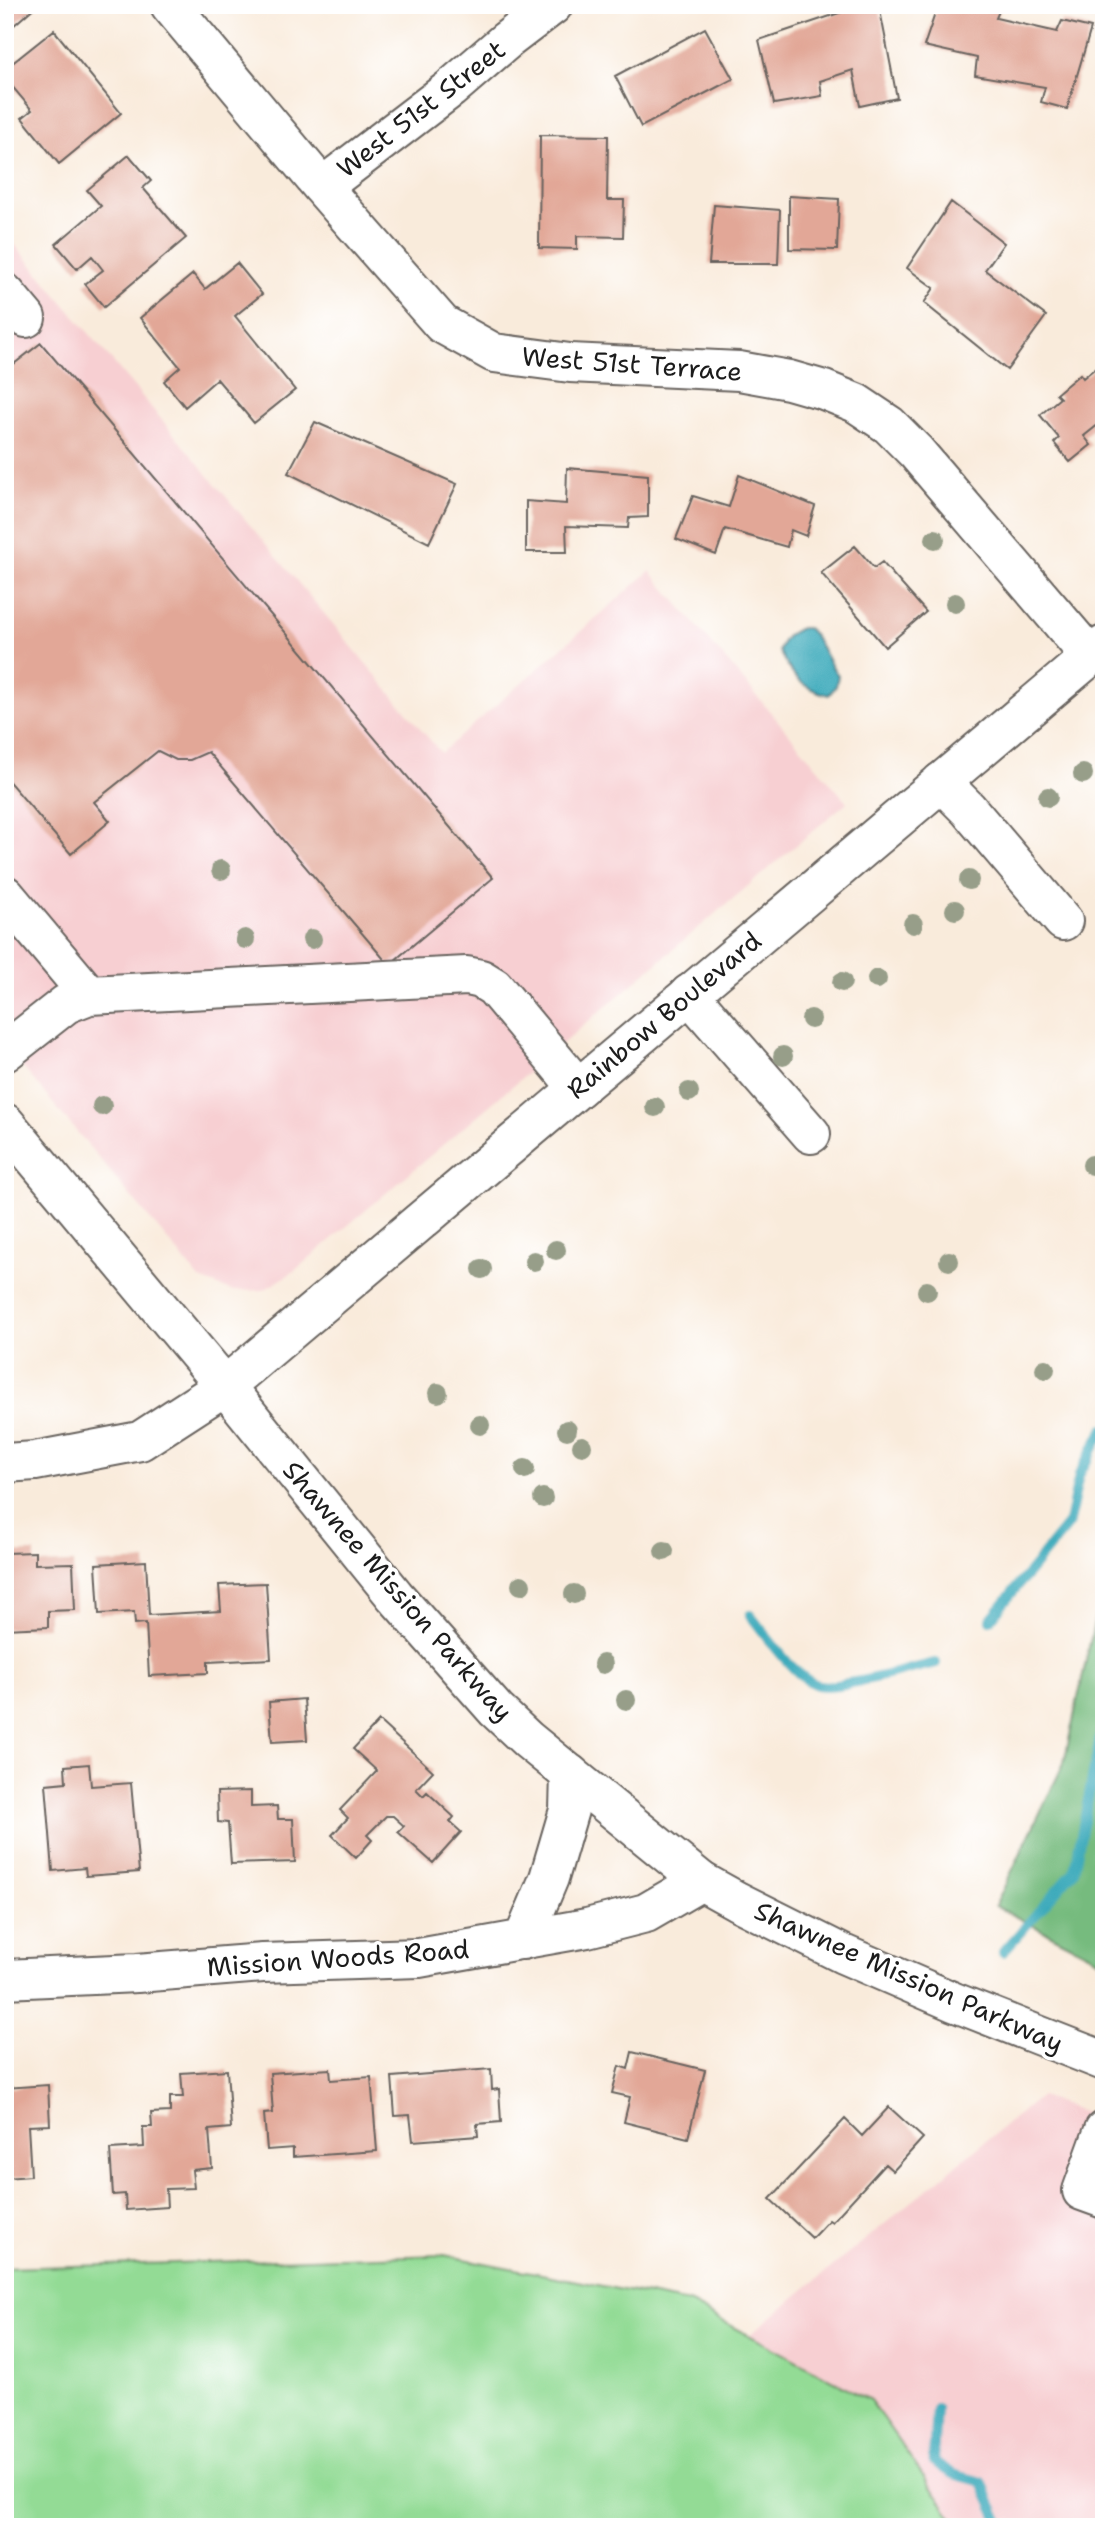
<svg xmlns="http://www.w3.org/2000/svg" width="1109" height="2532" font-family="'Shantell Sans',sans-serif">
<style>
.built{fill:#f7cfd2}
.green{fill:#93db95;stroke:#587c58;stroke-width:2}
.forest{fill:#76bb7e;stroke:#496c4d;stroke-width:2}
.water{fill:#3caabb;stroke:#2c636c;stroke-width:2}
.lines{fill:none;stroke-linecap:round;stroke-linejoin:round}
.stream{stroke:#3caabb;stroke-width:10}
.building{fill:#e2a797}
.minor-casing{stroke:#69645f;stroke-width:42}
.major-casing{stroke:#69645f;stroke-width:42}
.highway-casing{stroke:#69645f;stroke-width:42}
.minor{stroke:#fff;stroke-width:38}
.major{stroke:#fff;stroke-width:38}
.highway{stroke:#fff;stroke-width:38}
.tree{fill:#979e89}
.labels{text-anchor:middle;stroke-width:7;stroke-linejoin:round;paint-order:stroke}
.street-label{font-size:26px;fill:#1c1c1c;stroke:#fff}
</style>
<rect width="100%" height="100%" fill="#fff"/>
<filter id="ink" filterUnits="userSpaceOnUse"><feTurbulence type="fractalNoise" baseFrequency=".0143" numOctaves="2"/><feDisplacementMap in="SourceGraphic" scale="14" xChannelSelector="R" yChannelSelector="G"/><feConvolveMatrix kernelMatrix="1 2 1 2 8 2 1 2 1" color-interpolation-filters="sRGB"/></filter>
<filter id="wash" filterUnits="userSpaceOnUse"><feTurbulence type="fractalNoise" baseFrequency=".00686" numOctaves="4" result="noise"/><feDisplacementMap in="SourceGraphic" scale="28" xChannelSelector="R" yChannelSelector="G"/><feGaussianBlur stdDeviation="1.57" result="paint"/><feColorMatrix in="noise" values="0 0 0 0 0 0 0 0 0 0 0 0 0 0 0 0 0 1.4 0 .05"/><feComposite in="paint" operator="in"/></filter>
<g filter="url(#wash)">
<rect width="100%" height="100%" fill="#f9ebdb"/>
<path class="built" d="M 5,233 L 441,753 L 650,571 L 847,802 L 293,1272 L 264,1290 L 232,1291 L 200,1279 L 5,1046 Z
M 1041,2096 L 1104,2120 L 1104,2527 L 959,2527 L 870,2400 L 749,2335 Z"/>
<path class="green" d="M 444,2255 L 689,2303 L 870,2400 L 959,2527 L 5,2527 L 5,2268 Z"/>
<path class="forest" d="M 1104,1577 L 1104,1962 L 995,1906 L 1064,1763 Z"/>
<path class="water" d="M 801,628 L 807,628 C 823,644 825,659 838,675 L 836,686 L 829,695 C 800,688 792,676 779,651 C 783,638 788,633 801,628 Z"/>
<g class="lines">
<path class="stream" d="M 750,1615 C 765,1633 796,1680 818,1685 C 838,1690 912,1668 936,1663
M 990,1620 L 1069,1523 L 1079,1475 L 1104,1429
M 1003,1952 L 1074,1871 L 1104,1718
M 936,2408 L 933,2461 L 953,2474 L 982,2482 L 1002,2527"/>
</g>
<g id="blocks">
<path class="building" d="M 5,5 L 37,5 L 5,33 Z
M 863,5 L 879,5 L 897,98 L 860,106 L 853,70 L 820,81 L 822,96 L 774,104 L 759,40 Z
M 938,5 L 974,5 L 999,11 L 996,18 L 1057,32 L 1062,21 L 1091,28 L 1067,109 L 1041,102 L 1045,87 L 975,75 L 977,58 L 924,46 Z
M 705,28 L 733,79 L 641,127 L 615,76 Z
M 54,30 L 121,113 L 59,164 L 22,118 L 32,110 L 5,78 L 5,69 Z
M 540,135 L 608,136 L 607,200 L 624,200 L 623,237 L 577,236 L 577,249 L 539,248 Z
M 129,155 L 151,181 L 143,188 L 186,238 L 104,307 L 85,284 L 103,270 L 92,256 L 77,269 L 56,244 L 101,206 L 87,190 Z
M 789,196 L 839,199 L 837,250 L 789,249 Z
M 951,202 L 1004,243 L 985,270 L 1046,316 L 1007,370 L 924,303 L 934,288 L 907,268 Z
M 714,205 L 780,210 L 778,264 L 709,264 Z
M 237,263 L 262,294 L 235,316 L 295,390 L 254,423 L 217,379 L 185,407 L 164,381 L 180,367 L 140,318 L 193,274 L 205,289 Z
M 41,343 L 493,878 L 389,965 L 208,752 L 190,760 L 176,760 L 158,751 L 94,802 L 110,821 L 71,854 L 5,777 L 5,371 Z
M 1104,361 L 1104,420 L 1084,436 L 1091,445 L 1070,462 L 1054,443 L 1059,438 L 1040,415 L 1060,398 L 1056,394 L 1080,374 L 1083,378 Z
M 315,422 L 457,484 L 429,543 L 288,473 Z
M 567,468 L 648,475 L 648,517 L 629,518 L 628,528 L 566,526 L 567,552 L 526,552 L 526,501 L 566,504 Z
M 739,475 L 815,506 L 806,536 L 791,530 L 787,547 L 725,529 L 716,555 L 676,539 L 693,496 L 729,507 Z
M 855,546 L 874,568 L 882,562 L 926,612 L 885,647 L 821,573 Z
M 35,1552 L 35,1564 L 73,1563 L 75,1610 L 48,1611 L 48,1627 L 5,1629 L 5,1553 Z
M 146,1561 L 149,1615 L 221,1611 L 219,1585 L 266,1583 L 271,1659 L 208,1662 L 208,1673 L 149,1676 L 146,1623 L 135,1624 L 134,1612 L 99,1614 L 96,1564 Z
M 304,1699 L 307,1740 L 272,1742 L 269,1702 Z
M 379,1721 L 433,1771 L 416,1789 L 423,1796 L 427,1792 L 454,1817 L 450,1822 L 461,1832 L 433,1863 L 398,1832 L 404,1826 L 393,1816 L 386,1816 L 367,1835 L 372,1840 L 356,1858 L 332,1835 L 348,1818 L 340,1810 L 377,1771 L 353,1749 Z
M 89,1764 L 91,1786 L 131,1783 L 139,1872 L 86,1876 L 85,1868 L 53,1871 L 46,1784 L 66,1782 L 65,1766 Z
M 251,1791 L 251,1807 L 277,1806 L 278,1819 L 293,1819 L 295,1862 L 231,1864 L 228,1823 L 218,1822 L 217,1792 Z
M 632,2052 L 705,2070 L 688,2138 L 624,2122 L 630,2097 L 612,2093 L 619,2066 L 628,2069 Z
M 330,2069 L 331,2080 L 371,2077 L 377,2151 L 293,2157 L 293,2148 L 267,2150 L 264,2114 L 273,2113 L 270,2073 Z
M 491,2069 L 492,2090 L 499,2089 L 501,2122 L 477,2124 L 478,2136 L 413,2141 L 410,2115 L 395,2116 L 392,2077 Z
M 227,2070 L 231,2128 L 209,2130 L 212,2168 L 192,2170 L 194,2188 L 166,2189 L 167,2207 L 126,2210 L 125,2194 L 113,2195 L 110,2149 L 144,2147 L 143,2127 L 152,2127 L 151,2113 L 170,2112 L 170,2097 L 183,2097 L 181,2073 Z
M 48,2085 L 50,2125 L 28,2126 L 31,2176 L 5,2178 L 5,2088 Z
M 889,2107 L 923,2138 L 893,2171 L 885,2164 L 832,2222 L 829,2220 L 812,2238 L 770,2199 L 845,2119 L 862,2136 Z"/>
</g>
</g>
<g filter="url(#ink)">
<use href="#blocks" fill-opacity="0" stroke="#69645f" stroke-width="2"/>
<g class="lines">
<g class="minor-casing">
<path id="minor" d="M 170,5 L 322,187 L 442,324 L 494,353 L 570,363 L 739,371 L 789,380 L 824,390 L 856,403 L 889,425 L 916,452 L 1090,656
M 322,187 L 450,89 L 507,40 L 553,5
M 5,293 L 26,318
M 941,782 L 968,809 L 1063,921
M 5,895 L 89,995 L 66,1004 L 5,1052
M 689,994 L 811,1134
M 89,995 L 467,976 L 481,979 L 494,987 L 578,1088
M 5,1463 L 35,1461 L 140,1441 L 225,1386
M 523,1940 L 549,1878 L 569,1810 L 570,1774
M 5,1979 L 137,1973 L 263,1963 L 419,1958 L 587,1928 L 646,1913 L 701,1881
M 1104,2130 L 1082,2191 L 1104,2199"/>
</g>
<g class="major-casing">
<path id="major" d="M 225,1386 L 1104,645"/>
</g>
<g class="highway-casing">
<path id="highway" d="M 5,1123 L 225,1386 L 395,1596 L 496,1710 L 528,1740 L 701,1881 L 737,1901 L 843,1954 L 954,2002 L 1104,2061"/>
</g>
<use href="#minor" class="minor"/>
<use href="#major" class="major"/>
<use href="#highway" class="highway"/>
</g>
<g class="tree">
<circle cx="935" cy="539" r="10"/>
<circle cx="955" cy="603" r="10"/>
<circle cx="1083" cy="774" r="10"/>
<circle cx="1048" cy="797" r="10"/>
<circle cx="221" cy="870" r="10"/>
<circle cx="969" cy="880" r="10"/>
<circle cx="955" cy="910" r="10"/>
<circle cx="913" cy="924" r="10"/>
<circle cx="245" cy="939" r="10"/>
<circle cx="312" cy="939" r="10"/>
<circle cx="877" cy="979" r="10"/>
<circle cx="842" cy="982" r="10"/>
<circle cx="811" cy="1019" r="10"/>
<circle cx="783" cy="1056" r="10"/>
<circle cx="689" cy="1092" r="10"/>
<circle cx="102" cy="1106" r="10"/>
<circle cx="655" cy="1107" r="10"/>
<circle cx="1092" cy="1165" r="10"/>
<circle cx="556" cy="1250" r="10"/>
<circle cx="534" cy="1261" r="10"/>
<circle cx="949" cy="1261" r="10"/>
<circle cx="482" cy="1269" r="10"/>
<circle cx="927" cy="1291" r="10"/>
<circle cx="1045" cy="1369" r="10"/>
<circle cx="438" cy="1393" r="10"/>
<circle cx="480" cy="1425" r="10"/>
<circle cx="567" cy="1430" r="10"/>
<circle cx="582" cy="1446" r="10"/>
<circle cx="525" cy="1469" r="10"/>
<circle cx="543" cy="1498" r="10"/>
<circle cx="664" cy="1551" r="10"/>
<circle cx="521" cy="1585" r="10"/>
<circle cx="574" cy="1594" r="10"/>
<circle cx="603" cy="1664" r="10"/>
<circle cx="626" cy="1700" r="10"/>
</g>
</g>
<g class="labels">
<g class="street-label">
<text transform="translate(421 109) rotate(-38)" y="9">West 51st Street</text>
<text transform="translate(632 364) rotate(4)" y="9">West 51st Terrace</text>
<text transform="translate(664 1015) rotate(-40)" y="9">Rainbow Boulevard</text>
<text transform="translate(398 1591) rotate(49)" y="9">Shawnee Mission Parkway</text>
<text transform="translate(338 1958) rotate(-4)" y="9">Mission Woods Road</text>
<text transform="translate(909 1977) rotate(24)" y="9">Shawnee Mission Parkway</text>
</g>
</g>
<rect width="1109" height="2532" fill="none" stroke="#fff" stroke-width="28"/>
</svg>
